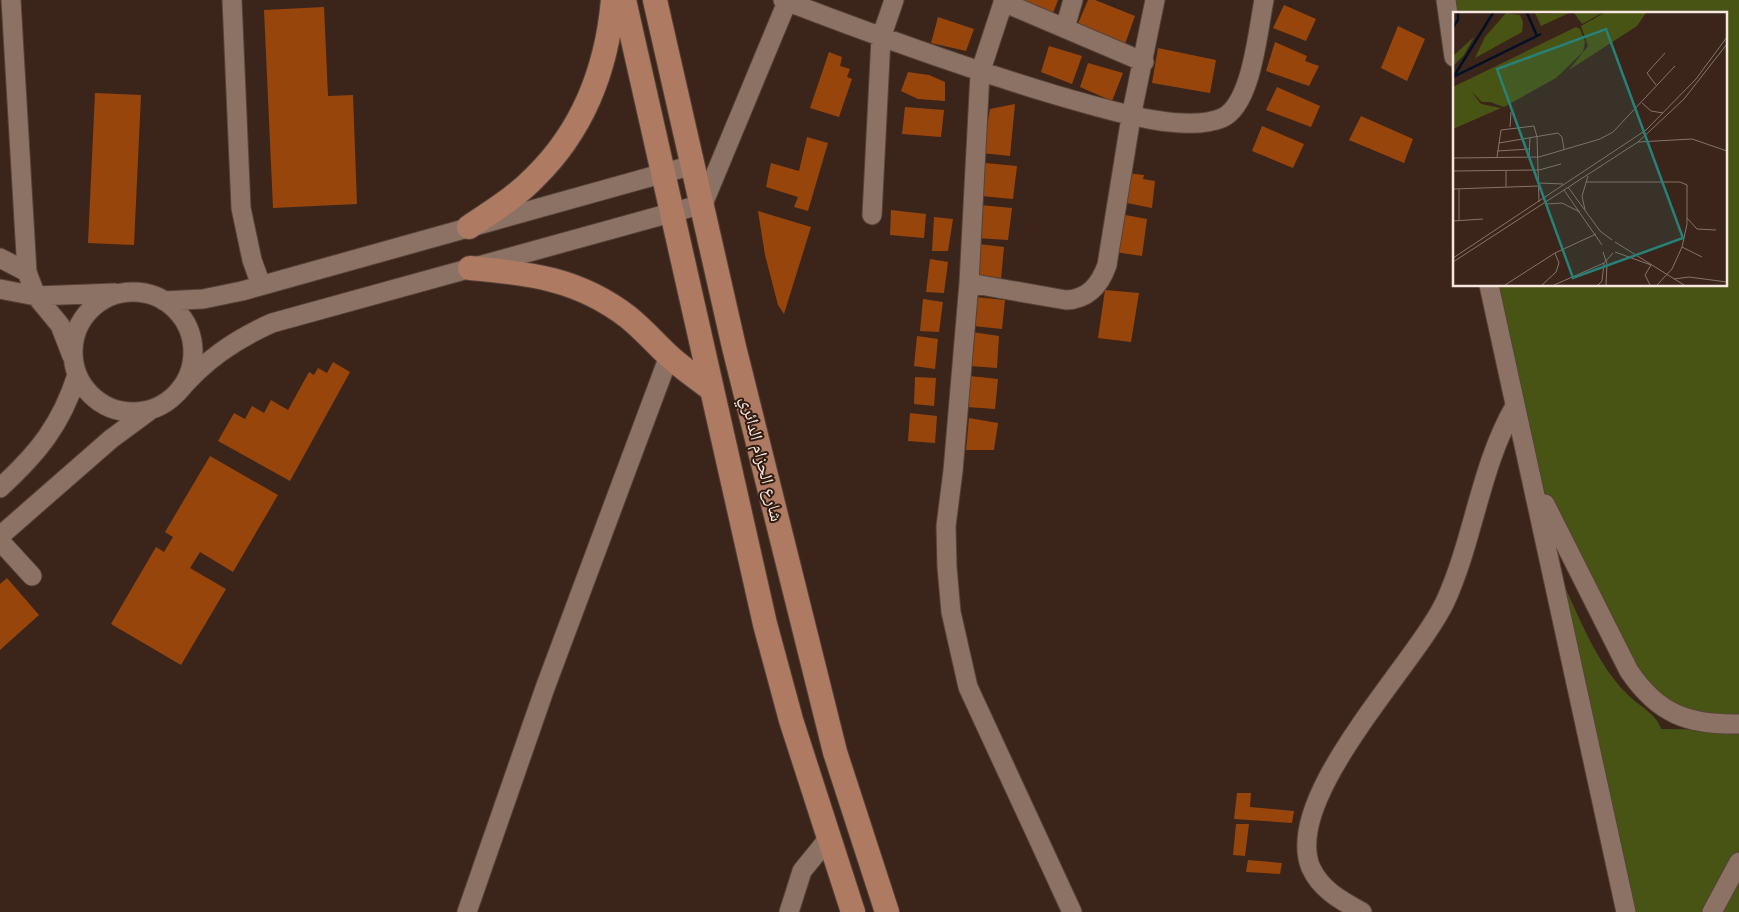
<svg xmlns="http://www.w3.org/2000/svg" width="1739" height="912" font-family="Raleway,'Noto Naskh Arabic',sans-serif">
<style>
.green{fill:#485414}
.building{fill:#98450c}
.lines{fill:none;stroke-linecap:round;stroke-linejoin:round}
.minor-casing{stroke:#554239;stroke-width:21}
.major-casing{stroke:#554239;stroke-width:26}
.minor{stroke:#8c7264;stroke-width:19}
.major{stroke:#af7a62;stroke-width:24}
.labels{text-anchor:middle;stroke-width:4;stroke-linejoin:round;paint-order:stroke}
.street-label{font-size:18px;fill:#f7e7e0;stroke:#311c11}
.inset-river{fill:none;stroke:#001025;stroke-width:2.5}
.inset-road{fill:none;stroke:#867369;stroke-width:1}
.view{fill:#268179;fill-opacity:0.15;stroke:#268179;stroke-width:2.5}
.inset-edge{fill:none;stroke:#f7e7e0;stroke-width:2.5}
</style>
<rect width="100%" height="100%" fill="#3b251a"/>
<path class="green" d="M 1443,0 L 1739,0 L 1739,717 L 1701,717 L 1635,682 L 1563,534 L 1511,414 L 1484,285 L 1725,285 L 1725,14 L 1454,14 L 1454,94 Z
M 1564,585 C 1581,622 1598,665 1627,694 C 1639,706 1657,714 1661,729 L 1739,730 L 1739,912 L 1623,912 Z"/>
<path class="building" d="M 1022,0 L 1058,0 L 1053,13 L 1021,4 Z
M 1088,0 L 1095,0 L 1135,16 L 1125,44 L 1077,26 Z
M 1284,5 L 1316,19 L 1306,41 L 1273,28 Z
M 324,7 L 328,96 L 353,95 L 357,204 L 273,208 L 264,10 Z
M 938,17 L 974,29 L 966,51 L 931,43 Z
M 1398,26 L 1425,39 L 1407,81 L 1381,68 Z
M 1275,42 L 1307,56 L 1305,61 L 1319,66 L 1309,86 L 1266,71 Z
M 1049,46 L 1082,56 L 1072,84 L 1041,72 Z
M 1158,48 L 1216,60 L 1210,93 L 1152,83 Z
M 829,52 L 842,57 L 840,66 L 850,69 L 847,77 L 852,79 L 839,117 L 810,108 Z
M 1088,63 L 1123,73 L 1112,101 L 1080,87 Z
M 908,72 L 929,75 L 945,82 L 945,101 L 918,99 L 901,91 Z
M 1277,87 L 1320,106 L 1311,127 L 1266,110 Z
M 95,93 L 141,95 L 134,245 L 88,243 Z
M 1015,104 L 1010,156 L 982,153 L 990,109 Z
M 905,107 L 944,110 L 941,137 L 902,134 Z
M 1361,116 L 1413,139 L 1404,163 L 1349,140 Z
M 1262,126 L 1304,144 L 1293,168 L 1252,151 Z
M 807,137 L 828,143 L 808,211 L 794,207 L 798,197 L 766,187 L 771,163 L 799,171 Z
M 985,163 L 1017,166 L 1013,199 L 981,196 Z
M 1127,173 L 1144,175 L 1143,179 L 1155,181 L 1152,208 L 1122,202 Z
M 980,205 L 1012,208 L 1008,240 L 976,238 Z
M 891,210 L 926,214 L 924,238 L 890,235 Z
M 758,211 L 811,227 L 784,314 L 778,305 L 765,255 Z
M 1120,214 L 1147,219 L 1142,256 L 1115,252 Z
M 934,217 L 953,219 L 948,251 L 932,251 Z
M 979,244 L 1004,247 L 1001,279 L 976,277 Z
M 930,259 L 948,262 L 944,293 L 926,292 Z
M 1105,290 L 1139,293 L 1131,342 L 1098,338 Z
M 975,297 L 1005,300 L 1002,329 L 973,326 Z
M 923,299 L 943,302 L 939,332 L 920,331 Z
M 972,332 L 999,336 L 997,368 L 970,366 Z
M 917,336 L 938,339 L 935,369 L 914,366 Z
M 333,362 L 350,372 L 290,481 L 218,441 L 234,413 L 245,419 L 252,406 L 264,413 L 271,400 L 288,410 L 309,372 L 314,375 L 318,368 L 327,373 Z
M 970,376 L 998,379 L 995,409 L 967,407 Z
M 915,377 L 936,378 L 934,406 L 914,404 Z
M 910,413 L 937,416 L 935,443 L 908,441 Z
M 969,418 L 998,423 L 994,450 L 966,450 Z
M 210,456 L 278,495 L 233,572 L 200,552 L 190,568 L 226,589 L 181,665 L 111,624 L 156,547 L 164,552 L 173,537 L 165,532 Z
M 7,578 L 39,615 L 0,650 L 0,584 Z
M 1237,793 L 1251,793 L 1250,807 L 1294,811 L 1292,823 L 1234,819 Z
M 1236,824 L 1249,824 L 1245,856 L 1233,855 Z
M 1248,860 L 1282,863 L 1280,874 L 1246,872 Z"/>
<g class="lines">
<g class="minor-casing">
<path id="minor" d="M 11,0 L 27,272 L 36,296 L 60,325 L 72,356
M 232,0 L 241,208 L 252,260 L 261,285
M 783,0 C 874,35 965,68 1059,96 C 1099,107 1182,135 1222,118 C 1252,105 1258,29 1264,0
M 1004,0 L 980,73 L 969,283 L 953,471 L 946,526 L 947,567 L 951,612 L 968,687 L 1072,912
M 1446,0 L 1454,57
M 1003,2 L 1144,62
M 1065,28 L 1073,0
M 872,215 L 881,38 L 894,0
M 0,258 L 27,272
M 969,283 L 1066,300 C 1088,299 1100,285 1107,265 L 1131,117 L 1155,0
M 1489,285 L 1626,912
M 0,289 L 36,296 L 115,293
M73 352a60 60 0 1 1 120 0a60 60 0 1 1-120 0Z
M 164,301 L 203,299 L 242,291 L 693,165
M 177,393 C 204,361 234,340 272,323 L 703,204 L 787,2
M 0,488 C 38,453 61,425 77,375
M 1545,504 L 1629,671 C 1658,714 1688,725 1739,724
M 0,536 L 111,439 L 149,411
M 0,541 L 32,576
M 467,912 L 545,688 L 669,356
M 789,912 L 802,871 L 828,839
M 1362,912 C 1342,901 1321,890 1311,868 C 1281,798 1415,665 1445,602 C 1474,539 1480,466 1515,406
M 1712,912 L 1739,862"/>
</g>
<g class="major-casing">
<path id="major" d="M 624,0 L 765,624 L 791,720 L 853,912
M 655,0 L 734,347 L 835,752 L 887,912
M 469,227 C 491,212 516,197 535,177 C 584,129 607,67 613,0
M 470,268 C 529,273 579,279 628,317 C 643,329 655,343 669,356 C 682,368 697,378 711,389"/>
</g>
<use href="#minor" class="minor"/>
<use href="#major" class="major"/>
</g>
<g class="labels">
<g class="street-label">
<text transform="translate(762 459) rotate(76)" y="6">شارع الحزام الدائري</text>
</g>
</g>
<g transform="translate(1453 12)">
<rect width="274" height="274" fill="#3b251a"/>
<path d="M 53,1 L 67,3 L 70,10 L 69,20 L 22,46 L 32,25 ZM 82,1 L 89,2 L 116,1 L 88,14 ZM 121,1 L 149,1 L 129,12 ZM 151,1 L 193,1 L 184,14 L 116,58 L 135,34 L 128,14 ZM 123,15 L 127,17 L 132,30 L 130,40 L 103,66 L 51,95 L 37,90 L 29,90 L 18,79 L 28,92 L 48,96 L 0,117 L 0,75 ZM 21,25 L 11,43 L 0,54 L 0,44 Z" fill="#485414"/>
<path class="inset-river" d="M 74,1 L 84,24M 0,15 L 5,8 L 5,1M 1,64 L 40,1M 0,65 L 88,22"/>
<path class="inset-road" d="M 203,73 L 194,61 L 212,41M 189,91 L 198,99 L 210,101M 57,115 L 58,100M 185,130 L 239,127 L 274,139M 46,131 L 105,121 L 109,125 L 111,137M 44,139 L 77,137M 44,145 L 48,118 L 81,114 L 84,125 L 86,190M 76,145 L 77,126M 0,146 L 86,145 L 147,127 L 160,120 L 222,54M 0,159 L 86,158 L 108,152M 53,159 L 53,175M 133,170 L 227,170 L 234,173 L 234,212 L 229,235 L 219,257 L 204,273M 86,171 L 110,172M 115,175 L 147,219 L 159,228M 0,177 L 86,174M 6,177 L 6,208M 111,178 L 149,233M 94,192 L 109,191 L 127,200M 132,198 L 129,184 L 135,164M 234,206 L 244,217 L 263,218M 0,209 L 30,207M 162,230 L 231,273M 229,235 L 249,245M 150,240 L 154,252 L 153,273M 162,240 L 198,253M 0,246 L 193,118 L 243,67 L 274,25M 0,250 L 185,130 L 231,87 L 274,32M 221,267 L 236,265 L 274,270M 52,273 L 102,241 L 143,222M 89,273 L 103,260 L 106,251 L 102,241M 101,273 L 151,251 L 160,241M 145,273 L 149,269 L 151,251M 197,273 L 192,263 L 198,253"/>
<path class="view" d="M 153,17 L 230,226 L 120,266 L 44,57 Z"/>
<rect width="274" height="274" class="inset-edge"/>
</g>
</svg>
